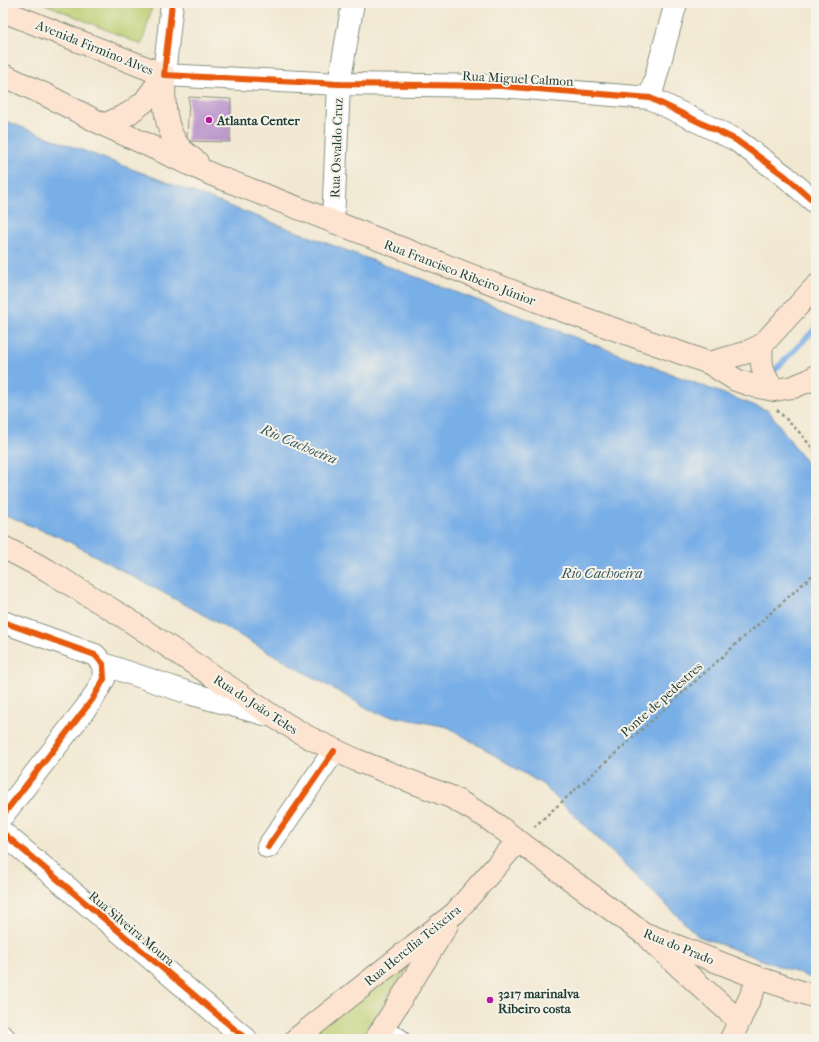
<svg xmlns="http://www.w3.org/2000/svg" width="819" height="1042" font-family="'IM FELL French Canon',serif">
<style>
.green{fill:#bbcd70;stroke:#6d8552}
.water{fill:#79afe7;stroke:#4c768e}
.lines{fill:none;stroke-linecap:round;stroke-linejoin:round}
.stream{stroke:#79afe7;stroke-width:5.5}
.building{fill:#ba94ca}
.minor-casing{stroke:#889282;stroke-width:24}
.secondary-casing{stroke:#889282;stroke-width:24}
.path{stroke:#889282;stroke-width:2.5;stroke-dasharray:3 3;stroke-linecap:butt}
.minor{stroke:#fff;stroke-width:22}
.secondary{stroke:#fde4d1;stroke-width:22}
.cycleway-casing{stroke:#f7f3e8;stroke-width:8}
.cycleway{stroke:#e8590c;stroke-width:6}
.poi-dot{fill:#b5179e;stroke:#f7f3e8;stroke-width:1.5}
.labels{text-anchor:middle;stroke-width:4;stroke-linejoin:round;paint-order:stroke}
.street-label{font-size:13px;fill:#1f3d34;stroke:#f7f3e8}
.poi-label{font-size:13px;font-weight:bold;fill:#1f3d34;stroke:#f7f3e8;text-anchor:start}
.water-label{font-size:14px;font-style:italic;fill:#365a61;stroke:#f7f3e8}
</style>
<rect width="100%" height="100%" fill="#f7f3e8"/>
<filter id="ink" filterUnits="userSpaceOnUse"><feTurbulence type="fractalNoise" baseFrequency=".025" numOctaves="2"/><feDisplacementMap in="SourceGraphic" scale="8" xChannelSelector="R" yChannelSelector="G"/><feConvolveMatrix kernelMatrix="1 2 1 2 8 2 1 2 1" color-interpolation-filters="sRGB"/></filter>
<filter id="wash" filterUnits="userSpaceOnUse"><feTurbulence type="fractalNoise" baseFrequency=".012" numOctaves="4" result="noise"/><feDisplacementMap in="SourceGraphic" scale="16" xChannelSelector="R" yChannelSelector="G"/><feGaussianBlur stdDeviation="0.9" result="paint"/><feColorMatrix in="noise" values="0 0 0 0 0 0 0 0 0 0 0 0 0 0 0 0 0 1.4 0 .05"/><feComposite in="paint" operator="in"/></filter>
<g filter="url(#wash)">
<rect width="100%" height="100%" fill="#f2e8d1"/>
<path class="green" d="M 43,3 L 153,3 L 142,45 Z
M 419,950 L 360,1039 L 298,1039 Z"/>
<path class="water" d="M 3,120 L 769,411 L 816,476 L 816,980 L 698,936 L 542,784 L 448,727 L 376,713 L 195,610 L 62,538 L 3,515 Z"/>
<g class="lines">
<path class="stream" d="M 775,370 L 816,328"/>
</g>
<g id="blocks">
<path class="building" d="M 189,97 L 231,99 L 230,142 L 187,141 Z"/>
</g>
</g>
<g filter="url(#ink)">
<use href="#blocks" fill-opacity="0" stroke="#889282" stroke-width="1"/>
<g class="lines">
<g class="minor-casing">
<path id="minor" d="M 172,3 L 164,75 L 339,84 L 501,86 L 650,98 L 736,140 L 785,176 L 816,203
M 650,98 L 676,3
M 333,222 L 339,84 L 353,3
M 3,622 L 95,655 L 103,664 L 104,679 L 92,700 L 3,815
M 103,664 L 192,694 L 268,715
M 3,833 L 246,1039
M 268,847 L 334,751
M 382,1032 L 398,1039
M 3,1037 L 5,1039"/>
</g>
<g class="secondary-casing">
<path id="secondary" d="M 3,11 L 164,75
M 3,75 L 46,95 L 104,125 L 213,175 L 558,309 L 709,363 L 736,380 L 754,386 L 774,390 L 793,387 L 808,381 L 816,376
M 164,75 C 164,100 163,130 182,150 C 187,154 192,158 197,162
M 104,125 L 128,114 L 144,102 L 164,75
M 762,345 C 760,364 762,374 774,390
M 709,363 L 745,353 L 762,345 L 816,286
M 3,547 L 47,570 L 124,617 L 271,715 L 308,737 L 356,760 L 451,797 L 486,817 L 643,933 L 759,978 L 816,997
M 651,941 L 739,1021
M 296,1039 L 455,913 L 518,841
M 376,1039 L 447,925
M 731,1039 L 759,978"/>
</g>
<path class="path" d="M 777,410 L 801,434 L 816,453
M 534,827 L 816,572"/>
<use href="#minor" class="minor"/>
<use href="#secondary" class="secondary"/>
<g class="cycleway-casing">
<path id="cycleway" d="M 172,3 L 164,75 L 339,84 L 501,86 L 650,98 L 736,140 L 785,176 L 816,203
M 3,622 L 95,655 L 103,664 L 104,679 L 92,700 L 3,815
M 3,833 L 246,1039
M 268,847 L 334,751"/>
</g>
<use href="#cycleway" class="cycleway"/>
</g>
</g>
<g class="poi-dot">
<circle cx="209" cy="120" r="4"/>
<circle cx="490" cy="1000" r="4"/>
</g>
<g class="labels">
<g class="street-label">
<text transform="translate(95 47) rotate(22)" y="5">Avenida Firmino Alves</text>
<text transform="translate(518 78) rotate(3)" y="5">Rua Miguel Calmon</text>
<text transform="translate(336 148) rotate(-88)" y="5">Rua Osvaldo Cruz</text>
<text transform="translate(460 272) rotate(21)" y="5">Rua Francisco Ribeiro Júnior</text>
<text transform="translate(661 699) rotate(-42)" y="5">Ponte de pedestres</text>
<text transform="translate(256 704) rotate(33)" y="5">Rua do João Teles</text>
<text transform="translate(132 928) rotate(40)" y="5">Rua Silveira Moura</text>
<text transform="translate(412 945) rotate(-39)" y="5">Rua Hercília Teixeira</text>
<text transform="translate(679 946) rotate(22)" y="5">Rua do Prado</text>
</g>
<g class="poi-label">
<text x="217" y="125">Atlanta Center</text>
<text x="498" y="998">3217 marinalva<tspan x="498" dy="15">Ribeiro costa</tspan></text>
</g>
<g class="water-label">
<text transform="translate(299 444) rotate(23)" y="5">Rio Cachoeira</text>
<text x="602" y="578">Rio Cachoeira</text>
</g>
</g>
<rect width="819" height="1042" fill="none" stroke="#f7f3e8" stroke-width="16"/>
</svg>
